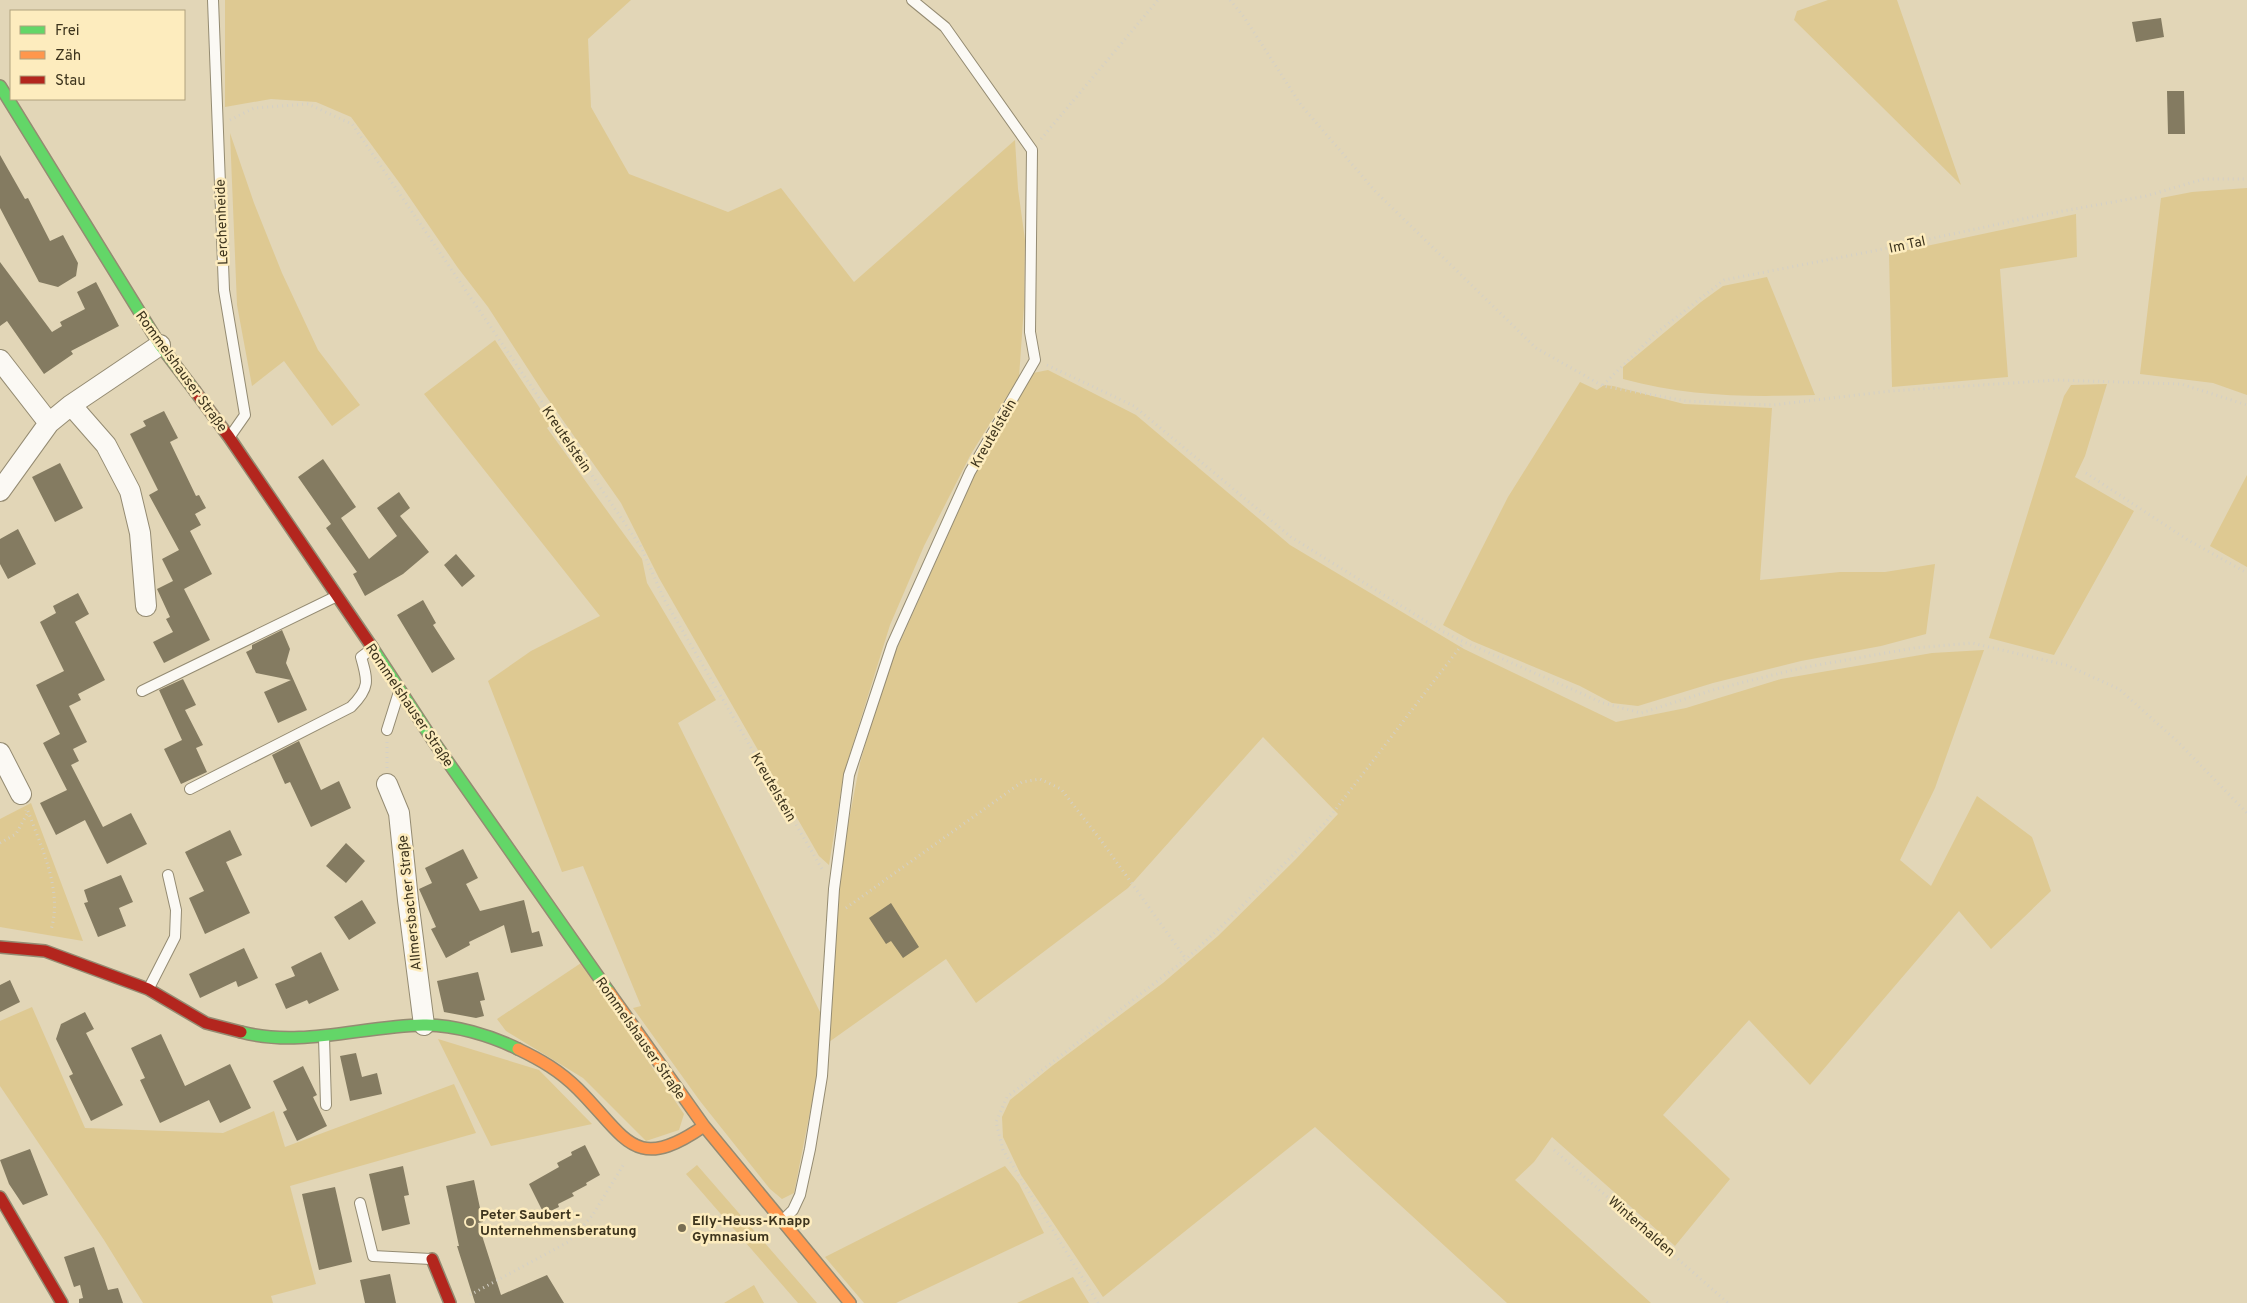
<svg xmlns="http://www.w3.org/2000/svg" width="2247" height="1303" font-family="Overpass,sans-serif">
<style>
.green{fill:#dec992}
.building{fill:#847b61}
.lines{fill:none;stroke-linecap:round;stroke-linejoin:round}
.lane-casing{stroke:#948b72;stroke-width:12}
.street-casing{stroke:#948b72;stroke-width:22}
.fast-casing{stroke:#948b72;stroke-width:14}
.slow-casing{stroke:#948b72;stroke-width:14}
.jam-casing{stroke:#948b72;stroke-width:14}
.path{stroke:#d4d0c6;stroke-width:3;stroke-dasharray:1 4;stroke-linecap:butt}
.lane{stroke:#fbf9f4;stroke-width:10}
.street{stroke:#fbf9f4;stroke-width:20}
.fast{stroke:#63d668;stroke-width:11}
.slow{stroke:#ff974d;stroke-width:11}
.jam{stroke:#b3261e;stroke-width:11}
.poi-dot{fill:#776d53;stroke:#fdecbe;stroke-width:2}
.labels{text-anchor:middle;stroke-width:5;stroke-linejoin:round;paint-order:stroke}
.street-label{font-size:14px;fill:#3d341d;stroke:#fdecbe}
.poi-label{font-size:14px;font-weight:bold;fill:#3d341d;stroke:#fdecbe;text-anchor:start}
</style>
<rect width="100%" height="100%" fill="#e2d6b7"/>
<path class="green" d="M 225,0 L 631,0 L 588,39 L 591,107 L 629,174 L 728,212 L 781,188 L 854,282 L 1015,140 L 1018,189 L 1025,240 L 1024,306 L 1019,377 L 971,454 L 924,546 L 890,625 L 844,773 L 829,865 L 819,856 L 659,578 L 621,503 L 543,392 L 488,307 L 458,268 L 401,185 L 351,117 L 316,102 L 271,99 L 225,107 Z
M 1828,0 L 1897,0 L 1961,185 L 1794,20 L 1797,11 Z
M 230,133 L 254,203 L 282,273 L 318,350 L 360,405 L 332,426 L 284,361 L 252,386 L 237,305 Z
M 2247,188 L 2247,395 L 2213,383 L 2140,374 L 2161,198 L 2192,192 Z
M 2076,214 L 2077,257 L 2000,269 L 2008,377 L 1892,387 L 1889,254 Z
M 1767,277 L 1815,395 C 1749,397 1688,397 1623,379 L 1623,367 L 1701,302 L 1723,286 Z
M 495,340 L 551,425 L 547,428 L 642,559 L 647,583 L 716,700 L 678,723 L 821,1014 L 819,1066 L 794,1193 L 782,1199 L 770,1189 L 700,1101 L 633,1008 L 641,1006 L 583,866 L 562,872 L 488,681 L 531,651 L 600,616 L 424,394 Z
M 1048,370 L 1136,415 L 1290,545 L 1464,649 L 1616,722 L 1686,708 L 1781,679 L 1932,653 L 1984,650 L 1935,788 L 1900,860 L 1931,886 L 1977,796 L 2032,837 L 2051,891 L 1991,949 L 1959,911 L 1810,1085 L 1749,1020 L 1663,1115 L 1730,1179 L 1675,1246 L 1552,1137 L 1534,1162 L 1515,1180 L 1651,1303 L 1507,1303 L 1315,1127 L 1103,1297 L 1021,1175 L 1003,1137 L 1002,1117 L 1010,1100 L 1052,1066 L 1163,983 L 1218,936 L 1296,859 L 1338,814 L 1263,737 L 1128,888 L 976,1003 L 946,959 L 829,1042 L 841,861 L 860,763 L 884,678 L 981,461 L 1028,374 Z
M 1580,382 L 1597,390 L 1604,385 L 1613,386 L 1684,404 L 1772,408 L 1760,580 L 1840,572 L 1885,572 L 1935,564 L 1926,634 L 1881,646 L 1801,661 L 1713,683 L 1638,706 L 1612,703 L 1580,686 L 1472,641 L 1443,625 L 1508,497 Z
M 2107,384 L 2085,456 L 2075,477 L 2134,511 L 2054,655 L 1989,638 L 2064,396 L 2071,385 Z
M 2247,475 L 2247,567 L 2210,546 Z
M 31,803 L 83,941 L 0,927 L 0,819 Z
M 581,963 L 684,1114 L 679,1130 L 646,1141 L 583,1078 L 506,1031 L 497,1019 Z
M 32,1007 L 85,1128 L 223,1133 L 274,1111 L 285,1147 L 454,1084 L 476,1133 L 290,1186 L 316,1284 L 271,1296 L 273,1303 L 143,1303 L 104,1240 L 0,1086 L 0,1021 Z
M 438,1039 L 539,1070 L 592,1124 L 491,1146 Z
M 697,1165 L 817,1303 L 798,1303 L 686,1174 Z
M 1005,1166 L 1019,1184 L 1044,1233 L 896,1303 L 864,1303 L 825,1257 Z
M 1073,1277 L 1089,1303 L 1017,1303 Z
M 754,1285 L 764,1303 L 724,1303 Z"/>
<path class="building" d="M 2161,18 L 2164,37 L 2136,42 L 2132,22 Z
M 2167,91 L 2184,91 L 2185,134 L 2168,134 Z
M 0,155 L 25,199 L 28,198 L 50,241 L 63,235 L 78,263 L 76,276 L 58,287 L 39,282 L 0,208 Z
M 0,262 L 52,332 L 62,326 L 60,322 L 85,309 L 77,292 L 96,282 L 119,326 L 71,351 L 73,354 L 44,374 L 7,321 L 0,326 Z
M 164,411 L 178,438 L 170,442 L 196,496 L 199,495 L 206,508 L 195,514 L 201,525 L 190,531 L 212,574 L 184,589 L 210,640 L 164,663 L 153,642 L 173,632 L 166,619 L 170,617 L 157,589 L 173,581 L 162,559 L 179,550 L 149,495 L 158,490 L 130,434 L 146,426 L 143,421 Z
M 323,459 L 356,507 L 341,518 L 369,559 L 397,536 L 377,508 L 399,492 L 410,508 L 400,516 L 429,552 L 403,574 L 365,596 L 353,574 L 357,572 L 326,528 L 331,524 L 298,477 Z
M 60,463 L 83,508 L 55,522 L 32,477 Z
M 18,529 L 36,564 L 8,579 L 0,564 L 0,539 Z
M 456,554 L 475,576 L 462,587 L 444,565 Z
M 78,593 L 89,614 L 75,622 L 105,680 L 78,694 L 81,700 L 69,706 L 87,742 L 73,749 L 79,761 L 71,765 L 103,827 L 131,813 L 147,844 L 107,864 L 85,820 L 56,835 L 40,803 L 67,790 L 43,743 L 60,734 L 36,685 L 64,671 L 40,622 L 56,613 L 53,606 Z
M 423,600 L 436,623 L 433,625 L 455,659 L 432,673 L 397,615 Z
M 282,630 L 290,649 L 286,663 L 307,710 L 278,723 L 264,692 L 291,680 L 256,673 L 246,652 L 252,649 L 252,645 Z
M 183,679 L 196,705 L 185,710 L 203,745 L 196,748 L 207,772 L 181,784 L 164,749 L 182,740 L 159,690 Z
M 299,741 L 321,790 L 339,781 L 351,808 L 311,827 L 290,782 L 285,784 L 272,755 Z
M 230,830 L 242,855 L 226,862 L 250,913 L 205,934 L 189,898 L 204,891 L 185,852 Z
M 346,843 L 365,861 L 346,883 L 326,866 Z
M 463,849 L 478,878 L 466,884 L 480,911 L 524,900 L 532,933 L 539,931 L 543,946 L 511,953 L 504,925 L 469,942 L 470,945 L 446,958 L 431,929 L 436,927 L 419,889 L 432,883 L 425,868 Z
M 121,875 L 133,902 L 119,908 L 126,926 L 98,937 L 84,903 L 88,902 L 84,890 Z
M 362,900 L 376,923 L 349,940 L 334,917 Z
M 891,903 L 919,947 L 903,958 L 891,941 L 886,944 L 869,918 Z
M 244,948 L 258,978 L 238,987 L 236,981 L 200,998 L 189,974 Z
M 321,952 L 339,990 L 309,1004 L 307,1000 L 286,1009 L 275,984 L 295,976 L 291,967 Z
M 478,972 L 485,1000 L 480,1001 L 484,1016 L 476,1018 L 444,1012 L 437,981 Z
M 10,980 L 20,1002 L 0,1012 L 0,985 Z
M 85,1012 L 94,1029 L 86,1033 L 123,1105 L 91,1121 L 69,1076 L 73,1074 L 56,1039 L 61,1024 Z
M 161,1034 L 185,1086 L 230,1064 L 251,1108 L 220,1123 L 209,1100 L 160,1123 L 140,1080 L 145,1078 L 131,1048 Z
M 356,1053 L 362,1077 L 377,1073 L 382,1094 L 350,1101 L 340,1056 Z
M 303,1066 L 317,1095 L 313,1097 L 327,1126 L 297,1141 L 283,1112 L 287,1110 L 273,1081 Z
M 585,1145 L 600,1175 L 586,1183 L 587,1185 L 572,1193 L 574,1196 L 558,1204 L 559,1207 L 544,1214 L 529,1184 L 559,1167 L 557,1163 L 572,1155 L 571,1152 Z
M 30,1149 L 48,1195 L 23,1205 L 9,1184 L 0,1160 Z
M 403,1166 L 409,1195 L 404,1196 L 410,1224 L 382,1231 L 369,1174 Z
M 474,1180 L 483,1222 L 478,1223 L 501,1295 L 547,1275 L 564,1303 L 475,1303 L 457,1246 L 459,1246 L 446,1186 Z
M 335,1187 L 352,1262 L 319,1270 L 302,1194 Z
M 94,1247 L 108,1290 L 118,1288 L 123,1303 L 79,1303 L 79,1299 L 83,1298 L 80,1285 L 74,1287 L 64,1257 Z
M 390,1274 L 396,1303 L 365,1303 L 360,1280 Z"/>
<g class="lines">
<g class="lane-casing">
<path id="lane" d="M 213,0 L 224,290 L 245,415 L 231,435
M 142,691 L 337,596
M 387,730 L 398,695
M 190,789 L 351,707 C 370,688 368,681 361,657 L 373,648
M 149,988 L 175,937 L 176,910 L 168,875
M 324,1037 L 326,1105
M 360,1203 L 373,1256 L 431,1259
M 783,1220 L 793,1210 L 800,1195 L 810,1149 L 822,1076 L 834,889 L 849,775 L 892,645 L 970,472 L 1035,360 L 1030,332 L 1032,150 L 945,27 L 912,0"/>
</g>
<g class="street-casing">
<path id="street" d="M 0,360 L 49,423
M 71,405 L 106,445 L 130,491 L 140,533 L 146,606
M 0,491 L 49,423 L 71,405 L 160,345
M 0,753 L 21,794
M 387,784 L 399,813 L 408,900 L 424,1025"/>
</g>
<g class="fast-casing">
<path id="fast" d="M 0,86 L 160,345 L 195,391
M 372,647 L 434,742 L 609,992
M 241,1032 C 301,1048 362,1026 423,1025 C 453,1024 492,1036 518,1049"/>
</g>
<g class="slow-casing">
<path id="slow" d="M 609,992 L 704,1126 L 850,1303
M 518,1049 C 541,1060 560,1071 578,1089 C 626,1137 634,1175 704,1126"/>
</g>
<g class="jam-casing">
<path id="jam" d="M 195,391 L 229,437 L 372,647
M 0,947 L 45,951 L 148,989 L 206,1023 L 241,1032
M 0,1197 L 62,1303
M 432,1259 L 450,1303"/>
</g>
<path class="path" d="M 1230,0 L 1244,17 L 1301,105 L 1375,191 L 1536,348 L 1603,386 L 1686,401 L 1773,405 L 1891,391 L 2057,380 L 2181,384 L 2247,405
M 230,120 L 254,108 L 308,104 L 352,124 L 641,547 L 664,599 L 822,869
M 1041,139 L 1158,0
M 1047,365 L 1134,406 L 1291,537 L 1440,630 L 1464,642 L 1603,703 L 1641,713 L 1716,689 L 1801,668 L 1914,648 L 1972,643 L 2066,665 L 2119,689 L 2178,742 L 2247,813
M 1603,385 L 1655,334 L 1724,280 L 1873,251 L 2041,215 L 2146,196 L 2204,179 L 2247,179
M 2086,473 L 2188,540 L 2247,573
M 387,742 L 387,768
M 28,811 C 41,847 63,890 51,930
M 0,843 L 16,834 L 27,814 L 26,810
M 846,908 L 1022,782 L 1040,779 L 1061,789 L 1100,839 L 1186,959
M 1554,1150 L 1728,1303
M 470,1295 L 568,1242 L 592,1216 L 624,1164
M 1098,1303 L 1003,1150 L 996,1122 L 1007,1097 L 1186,959 L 1222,926 L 1326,822 L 1464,642"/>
<use href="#lane" class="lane"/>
<use href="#street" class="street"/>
<use href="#fast" class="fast"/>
<use href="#slow" class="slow"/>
<use href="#jam" class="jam"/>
</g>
<g class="poi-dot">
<circle cx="470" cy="1222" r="5"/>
<circle cx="682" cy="1228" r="5"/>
</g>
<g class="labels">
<g class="street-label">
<text transform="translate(221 222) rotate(-92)" y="5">Lerchenheide</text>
<text transform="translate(1907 244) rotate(-12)" y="5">Im Tal</text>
<text transform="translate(182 371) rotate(54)" y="5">Rommelshauser Straße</text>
<text transform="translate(993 433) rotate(-60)" y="5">Kreutelstein</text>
<text transform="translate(567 439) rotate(56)" y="5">Kreutelstein</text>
<text transform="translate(410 705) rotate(56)" y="5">Rommelshauser Straße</text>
<text transform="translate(774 787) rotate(60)" y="5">Kreutelstein</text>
<text transform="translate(409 903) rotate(-96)" y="5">Allmersbacher Straße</text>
<text transform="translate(641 1038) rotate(55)" y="5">Rommelshauser Straße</text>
<text transform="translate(1642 1226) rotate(41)" y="5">Winterhalden</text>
</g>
<g class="poi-label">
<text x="480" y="1219">Peter Saubert -<tspan x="480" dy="16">Unternehmensberatung</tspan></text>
<text x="692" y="1225">Elly-Heuss-Knapp<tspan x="692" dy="16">Gymnasium</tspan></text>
</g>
</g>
<rect x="10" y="10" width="175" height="90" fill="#fdecbe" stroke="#b0a27e"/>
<rect x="20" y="26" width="25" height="8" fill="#63d668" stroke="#b0a27e"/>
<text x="55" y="35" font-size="15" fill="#3d341d">Frei</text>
<rect x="20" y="51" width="25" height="8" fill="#ff974d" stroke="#b0a27e"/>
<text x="55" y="60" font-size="15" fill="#3d341d">Zäh</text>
<rect x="20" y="76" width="25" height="8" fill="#b3261e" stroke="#b0a27e"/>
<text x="55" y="85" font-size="15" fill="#3d341d">Stau</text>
</svg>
